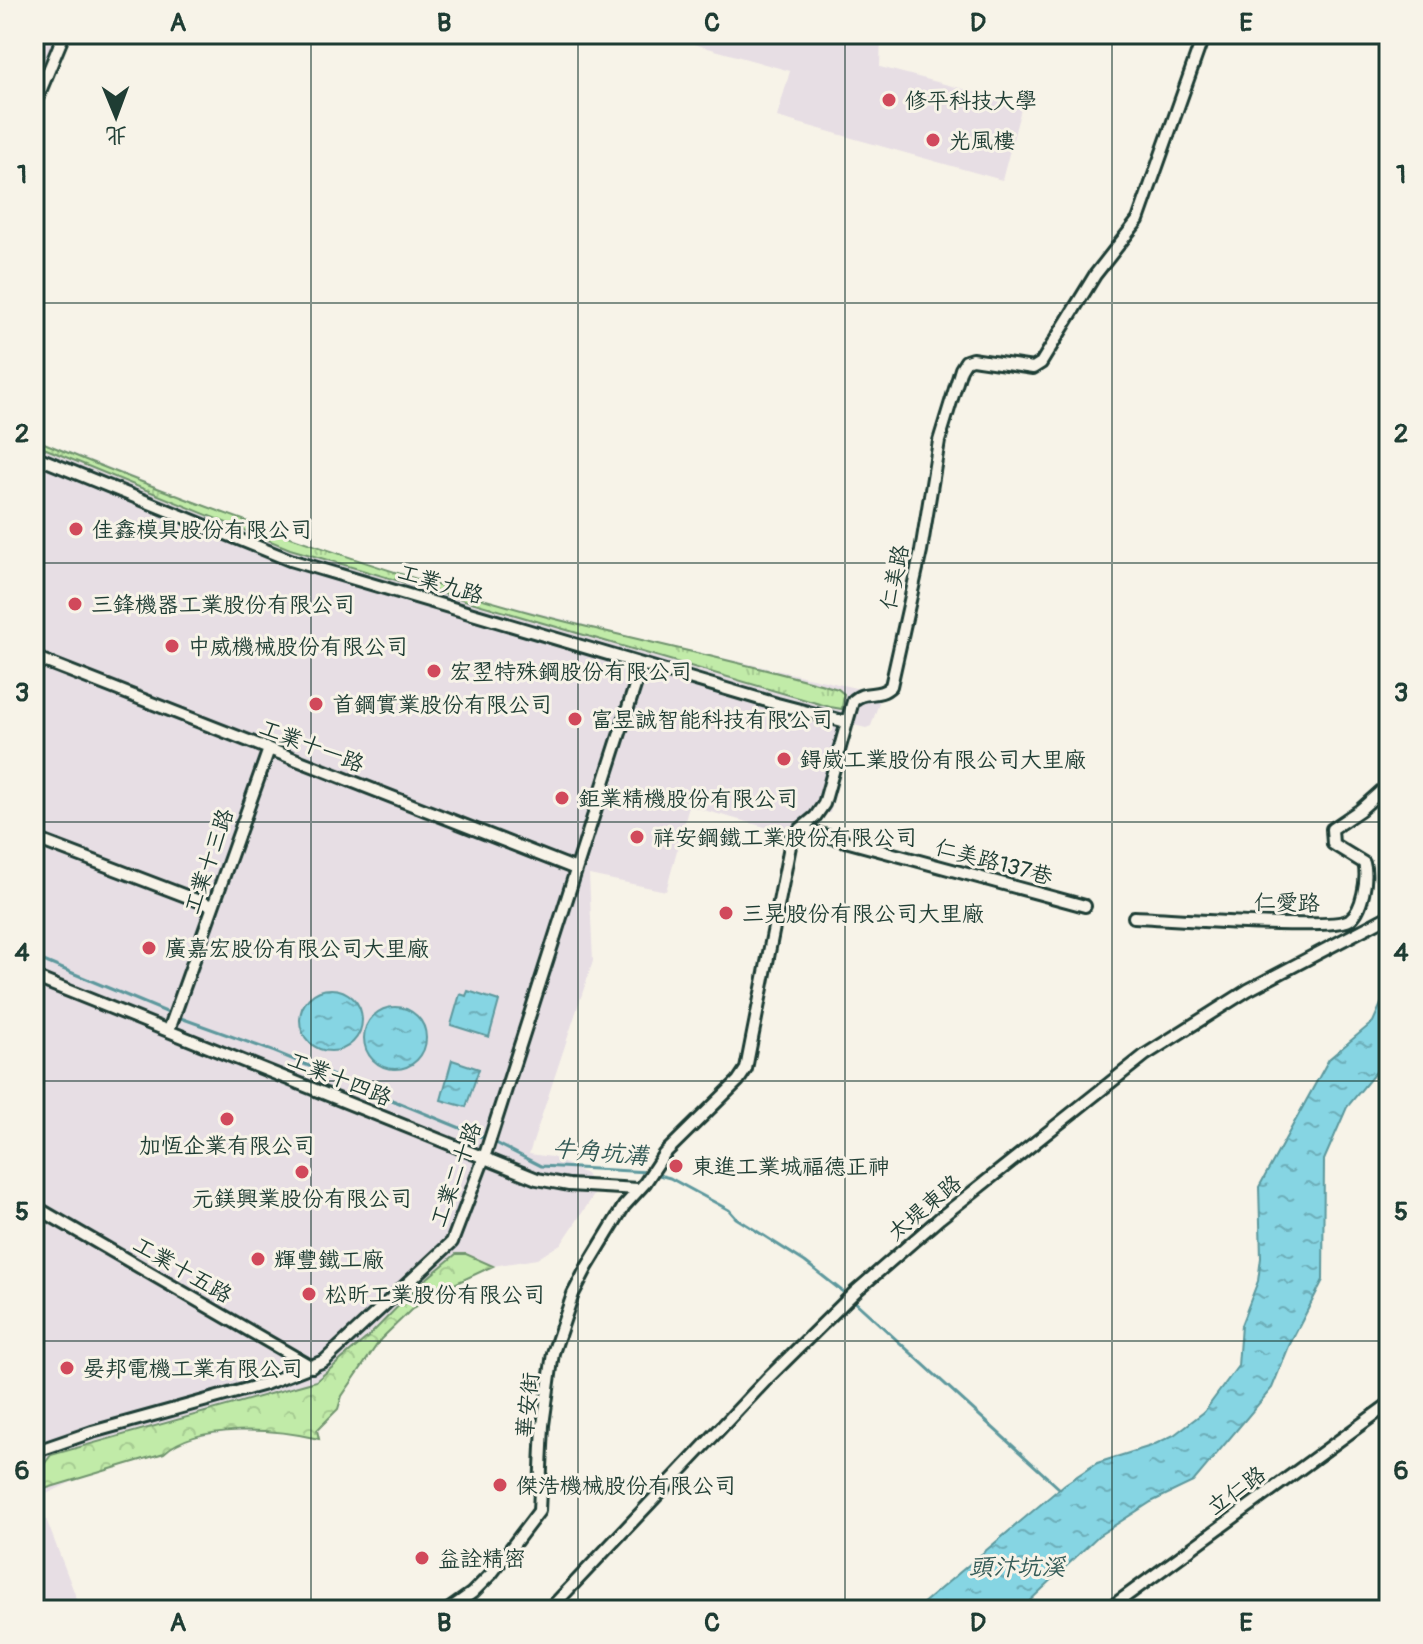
<svg xmlns="http://www.w3.org/2000/svg" width="1423" height="1644" font-family="Pangolin,'LXGW WenKai TC',sans-serif">
<style>
.built{fill:#e7dee4}
.grass{fill:url(#grass-tufts);stroke:#70946e;stroke-width:2}
.forest{fill:url(#forest-crowns);stroke:#70946e;stroke-width:2}
.water{fill:url(#water-ripples);stroke:#5d989d;stroke-width:2}
.lines{fill:none;stroke-linecap:round;stroke-linejoin:round}
.stream{stroke:#5d989d;stroke-width:3}
.street-casing{stroke:#1f3d34;stroke-width:16}
.street{stroke:#f7f3e8;stroke-width:10}
.grid{fill:none;stroke:#1f3d34;stroke-width:2;stroke-opacity:0.55}
.poi-dot{fill:#d1495b;stroke:#f7f3e8;stroke-width:3}
.labels{text-anchor:middle;stroke-width:6;stroke-linejoin:round;paint-order:stroke}
.poi-label{font-size:22px;fill:#1f3d34;stroke:#f7f3e8;text-anchor:start}
.street-label{font-size:22px;fill:#1f3d34;stroke:#f7f3e8}
.water-label{font-size:24px;font-style:italic;fill:#345b57;stroke:#f7f3e8}
.neatline{fill:none;stroke:#1f3d34;stroke-width:3}
.grid-label{font-size:26px;text-anchor:middle;font-weight:bold;fill:#1f3d34}
</style>
<defs>
<pattern id="grass-tufts" width="24" height="20" patternUnits="userSpaceOnUse" patternTransform="scale(2)"><rect width="24" height="20" fill="#c1eba8"/><path d="M3 7l-1-3M5 7V3M7 7l1-3M15 17l-1-3M17 17v-4M19 17l1-3" fill="none" stroke="#a5ca91"/></pattern>
<pattern id="forest-crowns" width="20" height="18" patternUnits="userSpaceOnUse" patternTransform="scale(2)"><rect width="20" height="18" fill="#c1eba8"/><path d="M2 6a3 3 0 1 1 6 0M12 15a3 3 0 1 1 6 0" fill="none" stroke="#a5ca91"/></pattern>
<pattern id="water-ripples" width="26" height="14" patternUnits="userSpaceOnUse" patternTransform="scale(2)"><rect width="26" height="14" fill="#86d5e3"/><path d="M2 4q2-2 4 0t4 0M15 11q2-2 4 0t4 0" fill="none" stroke="#6daeb9"/></pattern>
</defs>
<rect width="100%" height="100%" fill="#f7f3e8"/>
<filter id="ink" filterUnits="userSpaceOnUse"><feTurbulence type="fractalNoise" baseFrequency=".0125" numOctaves="2"/><feDisplacementMap in="SourceGraphic" scale="16" xChannelSelector="R" yChannelSelector="G"/><feConvolveMatrix kernelMatrix="1 2 1 2 8 2 1 2 1" color-interpolation-filters="sRGB"/></filter>
<g filter="url(#ink)">
<path class="built" d="M 34,34 L 63,34 L 34,107 Z
M 658,34 L 881,34 L 880,67 L 971,91 L 1021,109 L 1002,180 L 777,117 L 790,71 Z
M 34,438 L 263,528 L 453,591 L 652,642 L 882,694 L 871,726 L 866,728 L 854,725 L 830,813 L 823,814 L 801,837 L 689,806 L 666,891 L 589,875 L 593,961 L 529,1154 L 552,1157 L 586,1174 L 596,1192 L 562,1243 L 537,1259 L 493,1266 L 439,1291 L 411,1310 L 381,1339 L 363,1363 L 342,1396 L 338,1409 L 317,1430 L 319,1439 L 283,1431 L 227,1432 L 197,1437 L 175,1443 L 164,1453 L 80,1478 L 38,1498 L 81,1610 L 34,1610 Z"/>
<path class="grass" d="M 34,439 C 197,506 362,566 532,613 C 634,640 737,660 838,689 L 844,694 L 842,709 L 830,707 L 290,549 L 34,444 Z"/>
<path class="forest" d="M 456,1254 L 466,1254 L 493,1266 L 439,1291 L 411,1310 L 381,1339 L 342,1396 L 338,1409 L 317,1430 L 319,1439 C 277,1429 198,1422 164,1453 L 44,1489 L 39,1471 L 51,1455 L 316,1381 L 369,1336 L 418,1286 Z"/>
<path class="water" d="M 1389,986 L 1389,1056 L 1347,1107 L 1324,1160 L 1323,1280 L 1289,1346 L 1272,1388 L 1193,1482 L 1151,1502 L 1098,1536 L 1020,1610 L 915,1610 L 1065,1484 L 1097,1463 L 1151,1446 L 1174,1435 L 1204,1412 L 1238,1366 L 1241,1325 L 1258,1281 L 1261,1258 L 1259,1187 L 1329,1059 L 1373,1022 Z
M300 1020a31 31 0 1 1 62 0a31 31 0 1 1-62 0Z
M 468,991 L 499,1001 L 489,1037 L 451,1025 L 460,994 L 466,996 Z
M364 1038a31 31 0 1 1 62 0a31 31 0 1 1-62 0Z
M 452,1060 L 479,1069 L 466,1107 L 441,1100 Z"/>
<g class="lines">
<path class="stream" d="M 34,957 L 171,1014
M 178,1017 L 275,1052 L 487,1139
M 494,1142 L 541,1166 L 648,1172
M 655,1174 L 670,1178 L 729,1210 L 736,1218 L 805,1262 L 847,1295
M 853,1300 L 1060,1489"/>
<g class="street-casing">
<path id="street" d="M 34,106 L 64,34
M 34,456 L 290,560 L 777,704 L 846,722
M 34,657 L 576,869
M 801,829 L 1085,906
M 34,838 L 212,906
M 1134,917 C 1166,918 1331,931 1349,920 C 1363,911 1368,877 1364,863 L 1333,844 L 1332,829 L 1360,810 L 1389,784
M 34,977 L 537,1179 L 569,1185 L 638,1189
M 169,1030 L 269,749
M 34,1206 L 312,1367
M 34,1452 L 92,1432 L 265,1384 L 324,1361 L 452,1242 L 484,1158 L 642,664
M 448,1610 L 472,1593 L 492,1573 L 539,1511 L 543,1425 L 553,1353 L 573,1294 L 587,1267 L 624,1206 L 645,1183 L 664,1154 L 738,1081 L 746,1069 L 792,836 L 815,817 L 824,804 L 853,701 C 865,689 878,699 891,686 L 921,551 L 939,441 L 961,369 L 966,361 L 972,359 L 1033,368 L 1041,363 L 1095,275 L 1138,220 L 1204,34
M 549,1610 L 768,1378 L 855,1292 L 940,1218 L 1145,1055 L 1248,990 L 1389,916
M 1107,1610 L 1389,1404"/>
</g>
<use href="#street" class="street"/>
</g>
</g>
<path class="grid" d="M 311,34 L 311,1610M 578,34 L 578,1610M 845,34 L 845,1610M 1112,34 L 1112,1610M 34,303 L 1389,303M 34,563 L 1389,563M 34,822 L 1389,822M 34,1081 L 1389,1081M 34,1341 L 1389,1341"/>
<g class="poi-dot">
<circle cx="889" cy="100" r="8"/>
<circle cx="933" cy="140" r="8"/>
<circle cx="76" cy="529" r="8"/>
<circle cx="75" cy="604" r="8"/>
<circle cx="172" cy="646" r="8"/>
<circle cx="434" cy="671" r="8"/>
<circle cx="316" cy="704" r="8"/>
<circle cx="575" cy="719" r="8"/>
<circle cx="784" cy="759" r="8"/>
<circle cx="562" cy="798" r="8"/>
<circle cx="637" cy="837" r="8"/>
<circle cx="726" cy="913" r="8"/>
<circle cx="149" cy="948" r="8"/>
<circle cx="227" cy="1119" r="8"/>
<circle cx="676" cy="1166" r="8"/>
<circle cx="302" cy="1172" r="8"/>
<circle cx="258" cy="1259" r="8"/>
<circle cx="309" cy="1294" r="8"/>
<circle cx="67" cy="1368" r="8"/>
<circle cx="500" cy="1485" r="8"/>
<circle cx="422" cy="1558" r="8"/>
</g>
<g class="labels">
<g class="poi-label">
<text x="905" y="108">修平科技大學</text>
<text x="949" y="148">光風樓</text>
<text x="92" y="537">佳鑫模具股份有限公司</text>
<text x="91" y="612">三鋒機器工業股份有限公司</text>
<text x="188" y="654">中威機械股份有限公司</text>
<text x="450" y="679">宏翌特殊鋼股份有限公司</text>
<text x="332" y="712">首鋼實業股份有限公司</text>
<text x="591" y="727">富昱誠智能科技有限公司</text>
<text x="800" y="767">鍀崴工業股份有限公司大里廠</text>
<text x="578" y="806">鉅業精機股份有限公司</text>
<text x="653" y="845">祥安鋼鐵工業股份有限公司</text>
<text x="742" y="921">三晃股份有限公司大里廠</text>
<text x="165" y="956">廣嘉宏股份有限公司大里廠</text>
<text x="227" y="1153" text-anchor="middle">加恆企業有限公司</text>
<text x="692" y="1174">東進工業城福德正神</text>
<text x="302" y="1206" text-anchor="middle">元鎂興業股份有限公司</text>
<text x="274" y="1267">輝豐鐵工廠</text>
<text x="325" y="1302">松昕工業股份有限公司</text>
<text x="83" y="1376">晏邦電機工業有限公司</text>
<text x="516" y="1493">傑浩機械股份有限公司</text>
<text x="438" y="1566">益詮精密</text>
</g>
<g class="street-label">
<text transform="translate(894 577) rotate(-78)" y="8">仁美路</text>
<text transform="translate(441 583) rotate(17)" y="8">工業九路</text>
<text transform="translate(312 745) rotate(21)" y="8">工業十一路</text>
<text transform="translate(208 861) rotate(-71)" y="8">工業十三路</text>
<text transform="translate(994 861) rotate(15)" y="8">仁美路137巷</text>
<text transform="translate(1287 902) rotate(1)" y="8">仁愛路</text>
<text transform="translate(340 1078) rotate(22)" y="8">工業十四路</text>
<text transform="translate(455 1174) rotate(-70)" y="8">工業二十路</text>
<text transform="translate(924 1207) rotate(-40)" y="8">太堤東路</text>
<text transform="translate(183 1269) rotate(30)" y="8">工業十五路</text>
<text transform="translate(527 1405) rotate(-84)" y="8">華安街</text>
<text transform="translate(1236 1490) rotate(-36)" y="8">立仁路</text>
</g>
<g class="water-label">
<text transform="translate(600 1152) rotate(5)" y="8">牛角坑溝</text>
<text x="1017" y="1575">頭汴坑溪</text>
</g>
</g>
<rect width="1423" height="1644" fill="none" stroke="#f7f3e8" stroke-width="88"/>
<g transform="translate(116 116) rotate(179)" stroke="#f7f3e8" stroke-width="6" paint-order="stroke">
<path d="M0-6L14 30L0 20L-14 30Z" fill="#1f3d34"/>
<text y="-12" font-size="22" font-weight="bold" text-anchor="middle" fill="#1f3d34">北</text>
</g>
<rect x="44" y="44" width="1335" height="1556" class="neatline"/>
<g class="grid-label">
<text x="178" y="31">A</text>
<text x="444" y="31">B</text>
<text x="712" y="31">C</text>
<text x="978" y="31">D</text>
<text x="1246" y="31">E</text>
<text x="22" y="183">1</text>
<text x="1401" y="183">1</text>
<text x="22" y="442">2</text>
<text x="1401" y="442">2</text>
<text x="22" y="701">3</text>
<text x="1401" y="701">3</text>
<text x="22" y="961">4</text>
<text x="1401" y="961">4</text>
<text x="22" y="1220">5</text>
<text x="1401" y="1220">5</text>
<text x="22" y="1479">6</text>
<text x="1401" y="1479">6</text>
<text x="178" y="1631">A</text>
<text x="444" y="1631">B</text>
<text x="712" y="1631">C</text>
<text x="978" y="1631">D</text>
<text x="1246" y="1631">E</text>
</g>
</svg>
